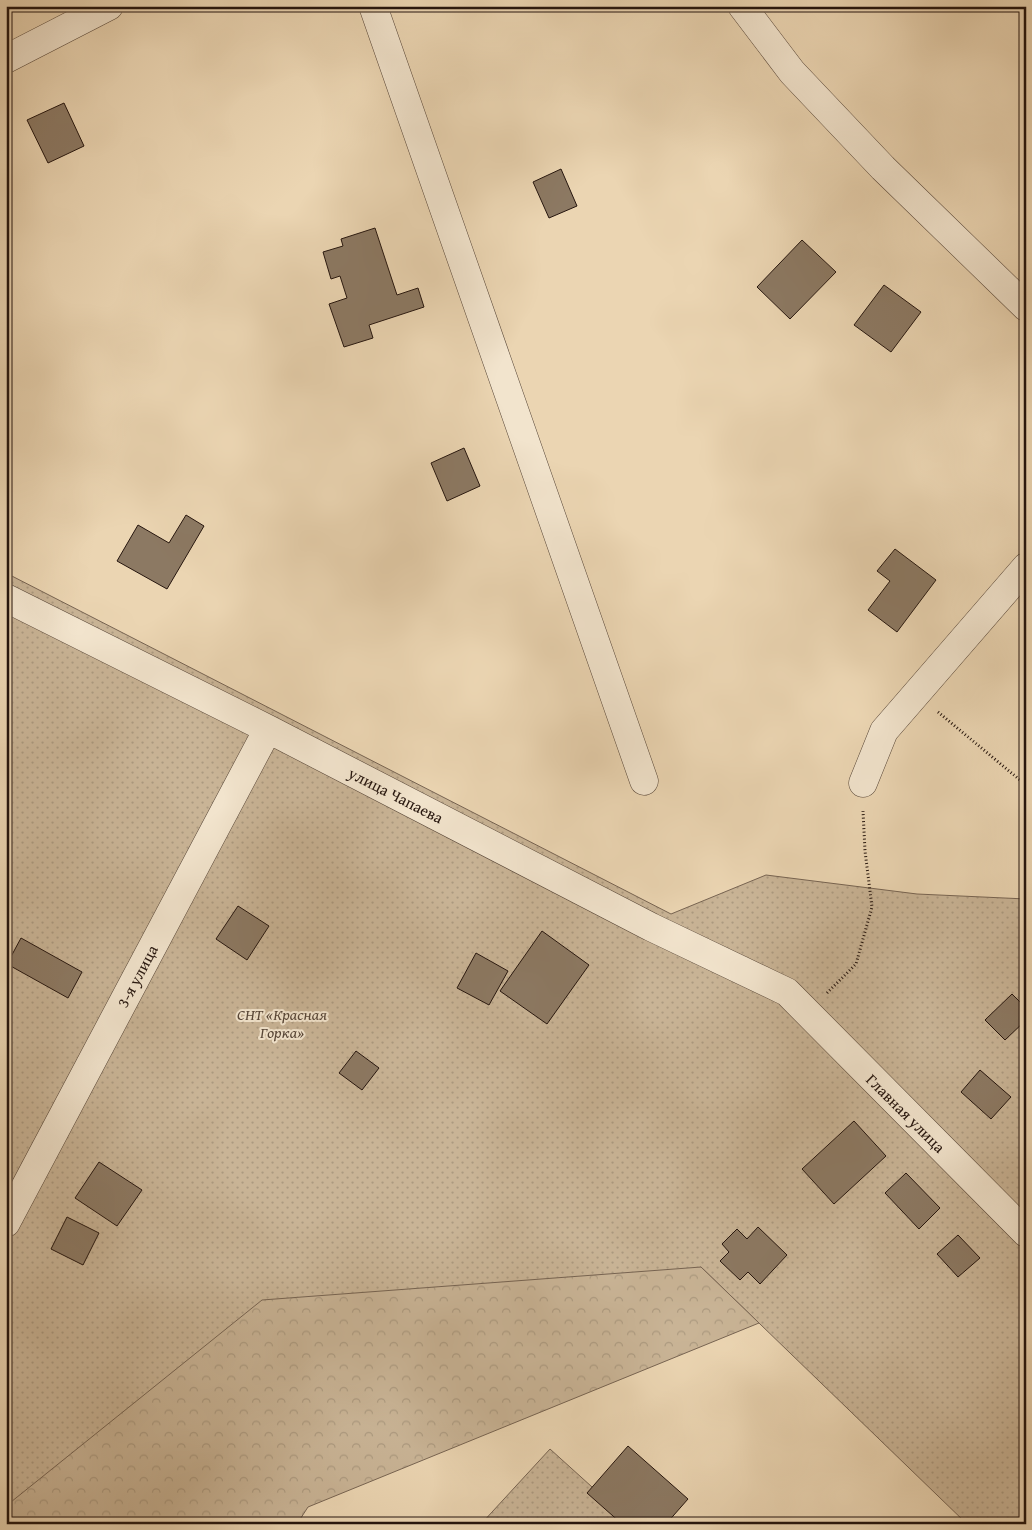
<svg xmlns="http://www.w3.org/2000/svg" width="1032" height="1530" font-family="'Gentium Book Plus',serif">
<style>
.grass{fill:url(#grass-dots);stroke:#776452}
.forest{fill:url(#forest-crowns);stroke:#776452}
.building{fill:#8c7963;stroke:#25150e}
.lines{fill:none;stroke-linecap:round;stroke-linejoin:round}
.minor-casing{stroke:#564537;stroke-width:29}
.path{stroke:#25150e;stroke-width:3;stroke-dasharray:1 2.5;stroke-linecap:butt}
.minor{stroke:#f2e4cd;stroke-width:28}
.labels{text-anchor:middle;stroke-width:4;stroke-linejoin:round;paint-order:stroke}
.street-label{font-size:16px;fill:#25150e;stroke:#f2e4cd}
.park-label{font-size:16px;font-style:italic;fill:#564537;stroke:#f2e4cd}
</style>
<defs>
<pattern id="grass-dots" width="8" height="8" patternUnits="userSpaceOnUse" patternTransform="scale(1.25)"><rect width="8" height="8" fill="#c9b496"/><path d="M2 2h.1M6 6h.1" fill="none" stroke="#ac9a80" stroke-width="1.8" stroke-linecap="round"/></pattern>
<pattern id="forest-crowns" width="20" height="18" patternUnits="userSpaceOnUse" patternTransform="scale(1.25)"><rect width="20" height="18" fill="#c9b496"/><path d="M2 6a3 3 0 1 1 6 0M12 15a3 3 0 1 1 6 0" fill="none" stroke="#ac9a80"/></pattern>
</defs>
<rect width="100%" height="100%" fill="#ebd5b2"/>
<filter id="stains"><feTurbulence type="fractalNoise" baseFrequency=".004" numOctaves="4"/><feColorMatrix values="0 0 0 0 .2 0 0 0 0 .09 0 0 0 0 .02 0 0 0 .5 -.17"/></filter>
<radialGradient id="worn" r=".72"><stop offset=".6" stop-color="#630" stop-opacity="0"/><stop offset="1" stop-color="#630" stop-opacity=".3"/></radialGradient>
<path class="grass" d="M 6,573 L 671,914 L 766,875 L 917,894 L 1026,899 L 1026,1524 L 967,1524 L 701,1267 L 6,1506 Z
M 550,1449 L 633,1524 L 481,1524 Z"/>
<path class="forest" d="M 701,1267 L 759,1323 L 308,1507 L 297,1524 L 6,1524 L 6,1506 L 262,1300 Z"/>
<path class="building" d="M 64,103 L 84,146 L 48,163 L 27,120 Z
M 561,169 L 577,206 L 549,218 L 533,182 Z
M 375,228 L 397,295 L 418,288 L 424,307 L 369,325 L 373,338 L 344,347 L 329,304 L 347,298 L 340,276 L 331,279 L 323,252 L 343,246 L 341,239 Z
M 802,240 L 836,272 L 790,319 L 757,287 Z
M 884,285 L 921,312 L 891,352 L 854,325 Z
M 464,448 L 480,486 L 447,501 L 431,463 Z
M 186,515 L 204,526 L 167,589 L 117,561 L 138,525 L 169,543 Z
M 895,549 L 936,580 L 897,632 L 868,610 L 890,581 L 877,571 Z
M 238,906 L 269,926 L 247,960 L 216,939 Z
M 542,931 L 589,965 L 547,1024 L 500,991 Z
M 21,938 L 82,972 L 68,998 L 7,964 Z
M 476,953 L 508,971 L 489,1005 L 457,988 Z
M 1012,994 L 1026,1008 L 1026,1020 L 1005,1040 L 985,1020 Z
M 356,1051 L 379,1068 L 362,1090 L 339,1073 Z
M 980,1070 L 1011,1097 L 991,1119 L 961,1092 Z
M 854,1121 L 886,1156 L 834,1204 L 802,1169 Z
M 1026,1154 L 1026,1166 L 1020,1160 Z
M 99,1162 L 142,1190 L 117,1226 L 75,1198 Z
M 906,1173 L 940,1208 L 919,1229 L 885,1193 Z
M 67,1217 L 99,1233 L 83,1265 L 51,1249 Z
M 758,1227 L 787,1255 L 760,1284 L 748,1272 L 740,1280 L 720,1261 L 729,1252 L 722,1244 L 737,1229 L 747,1239 Z
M 958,1235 L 980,1258 L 958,1277 L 937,1254 Z
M 628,1446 L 688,1499 L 666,1524 L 622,1524 L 587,1493 Z"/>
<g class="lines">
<g class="minor-casing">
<path id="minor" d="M 373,6 L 644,781
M 742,6 L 792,72 L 883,168 L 1026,307
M 6,59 L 109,6
M 6,598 L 268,729 L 651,927 L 787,992 L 1026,1233
M 863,783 L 884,731 L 1026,567
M 6,1223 L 268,729"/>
</g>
<path class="path" d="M 938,712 L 1026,785
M 827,993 L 856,964 L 872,907 L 865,851 L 863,811"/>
<use href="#minor" class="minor"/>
</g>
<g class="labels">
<g class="street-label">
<text transform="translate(396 795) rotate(27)" y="6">улица Чапаева</text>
<text transform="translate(137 976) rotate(-62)" y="6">3-я улица</text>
<text transform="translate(906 1113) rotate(45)" y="6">Главная улица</text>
</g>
<g class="park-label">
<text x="282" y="1020">СНТ «Красная<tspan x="282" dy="18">Горка»</tspan></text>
</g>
</g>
<rect width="1032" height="1530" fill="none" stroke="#ebd5b2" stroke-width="25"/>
<rect x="8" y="8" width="1017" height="1515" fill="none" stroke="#25150e" stroke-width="2.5"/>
<rect x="12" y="12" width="1007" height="1505" fill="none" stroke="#25150e"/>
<rect width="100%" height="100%" filter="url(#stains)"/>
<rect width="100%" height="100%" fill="url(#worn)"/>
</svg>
